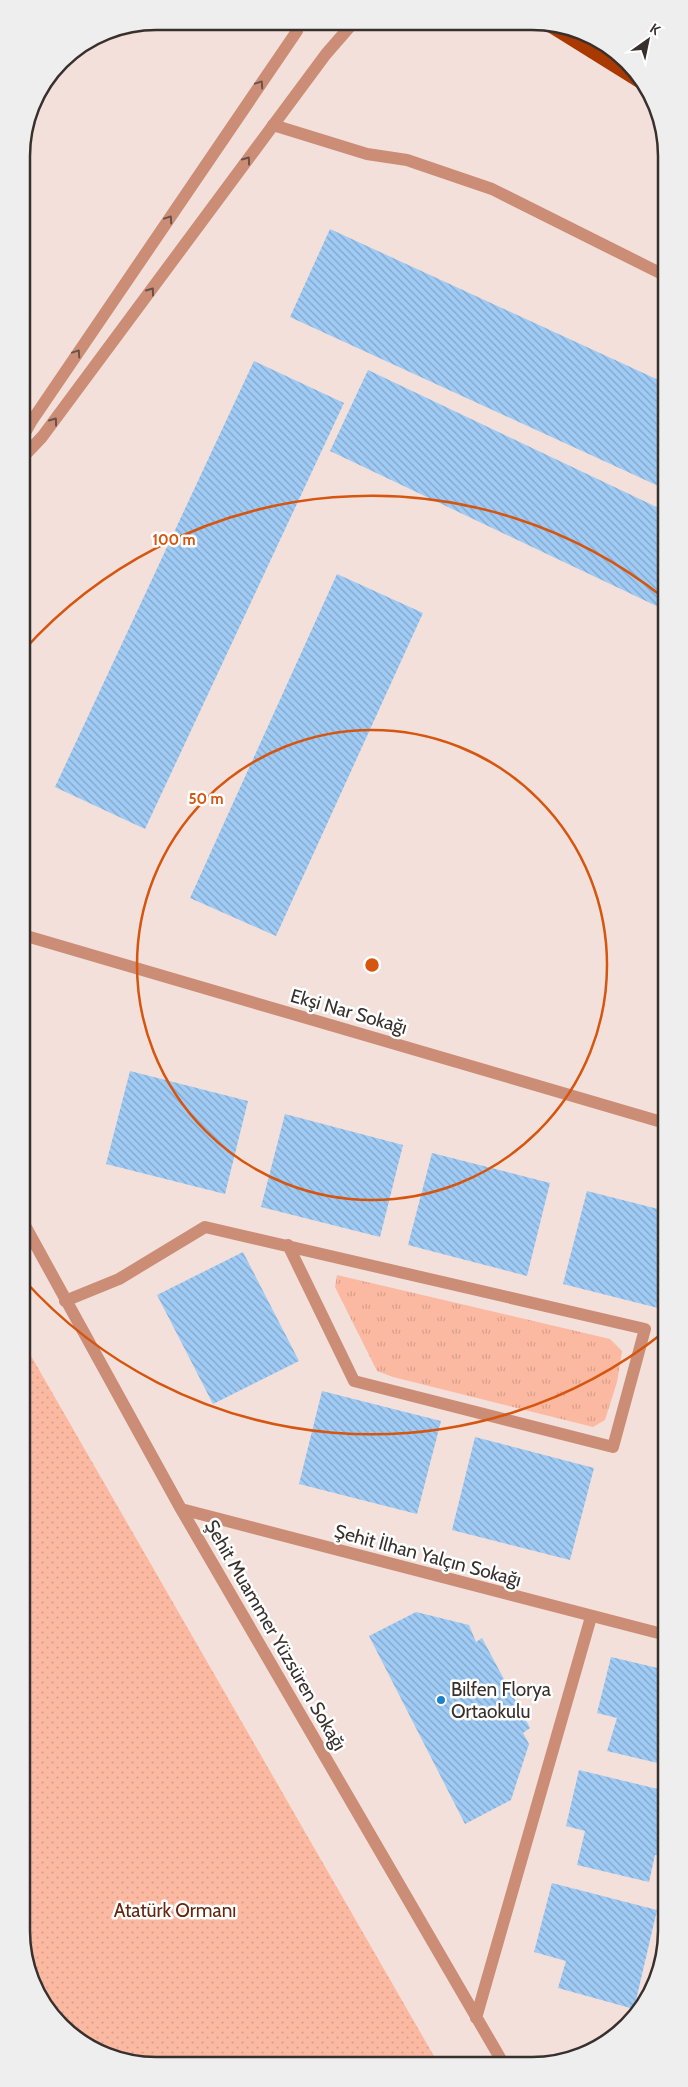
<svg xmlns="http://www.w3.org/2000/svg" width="688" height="2087" font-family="Cabin,sans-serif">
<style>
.grass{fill:url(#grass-tufts)}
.park{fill:url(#park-dots)}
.building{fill:url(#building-back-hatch)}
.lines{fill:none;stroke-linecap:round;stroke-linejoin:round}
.service{stroke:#cb8d76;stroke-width:12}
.minor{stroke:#cb8d76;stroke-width:12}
.tertiary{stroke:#cb8d76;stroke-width:12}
.primary{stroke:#aa3900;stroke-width:12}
.oneway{stroke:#6b5147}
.ring{fill:none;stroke:#d6550f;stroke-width:2.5}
.poi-dot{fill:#1f80cc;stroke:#fff;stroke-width:2}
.labels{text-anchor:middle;stroke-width:5;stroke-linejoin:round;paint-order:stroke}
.street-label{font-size:19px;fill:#37302d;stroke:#fff}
.poi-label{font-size:19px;fill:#37302d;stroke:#fff;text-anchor:start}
.park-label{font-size:19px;fill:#62270f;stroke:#fff}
.rim{fill:none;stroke:#37302d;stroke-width:2.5}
.centre{fill:#d6550f;stroke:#fff;stroke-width:2.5}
.ring-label{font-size:15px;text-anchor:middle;font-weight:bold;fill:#d6550f;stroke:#fff;stroke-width:5;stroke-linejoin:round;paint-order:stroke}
</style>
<defs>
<pattern id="grass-tufts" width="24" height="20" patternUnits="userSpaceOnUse" patternTransform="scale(1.25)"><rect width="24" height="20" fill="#fcb9a1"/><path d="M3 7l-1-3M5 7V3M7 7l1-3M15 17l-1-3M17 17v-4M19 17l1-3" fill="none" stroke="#d99f8b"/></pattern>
<pattern id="park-dots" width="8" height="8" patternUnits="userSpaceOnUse" patternTransform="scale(1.25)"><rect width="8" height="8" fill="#fcb9a1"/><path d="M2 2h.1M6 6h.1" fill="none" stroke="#d99f8b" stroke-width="1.8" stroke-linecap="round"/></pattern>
<pattern id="building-back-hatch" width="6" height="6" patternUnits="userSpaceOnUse" patternTransform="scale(1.25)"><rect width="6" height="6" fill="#9fcbf5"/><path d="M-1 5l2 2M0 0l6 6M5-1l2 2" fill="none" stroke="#82a5c7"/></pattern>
</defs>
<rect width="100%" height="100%" fill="#f3e0da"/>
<path class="grass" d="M 337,1275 L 610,1339 L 622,1351 L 617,1382 L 605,1420 L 593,1427 L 393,1377 L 377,1371 L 335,1287 Z"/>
<path class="park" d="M 23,1342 L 438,2063 L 130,2063 L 60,2026 L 24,1957 Z"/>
<path class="building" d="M 330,229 L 665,383 L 665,489 L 290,317 Z
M 254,361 L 344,403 L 145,829 L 55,787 Z
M 368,370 L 665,511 L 665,610 L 330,451 Z
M 337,574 L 423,613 L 276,936 L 190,898 Z
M 130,1071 L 248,1101 L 225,1194 L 106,1164 Z
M 285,1114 L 403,1145 L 380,1237 L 261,1207 Z
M 432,1153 L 550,1183 L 527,1276 L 408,1245 Z
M 587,1191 L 666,1211 L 666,1310 L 563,1284 Z
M 243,1252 L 299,1361 L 213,1404 L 157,1295 Z
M 322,1391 L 441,1421 L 417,1514 L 299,1484 Z
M 475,1437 L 594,1468 L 570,1560 L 452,1530 Z
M 665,1460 L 666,1460 L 666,1479 L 661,1478 Z
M 416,1612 L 469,1625 L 476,1642 L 482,1638 L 530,1728 L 523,1733 L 529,1744 L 511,1800 L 465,1824 L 369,1636 Z
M 611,1657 L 666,1670 L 666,1765 L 607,1751 L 617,1718 L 597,1713 Z
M 579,1770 L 666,1791 L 666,1856 L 655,1855 L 649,1882 L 577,1865 L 585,1831 L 566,1826 Z
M 552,1883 L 657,1910 L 634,2009 L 558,1988 L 566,1961 L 534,1952 Z"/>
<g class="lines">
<path class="service" d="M 273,125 L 367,154 L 407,160 L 492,189 L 664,275
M 65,1301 L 119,1279 L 205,1227 L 645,1329 L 613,1447 L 354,1381 L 288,1245"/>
<path class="minor" d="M 23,935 L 665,1123
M 23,1222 L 181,1509 L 503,2063
M 181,1509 L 666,1635
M 476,2018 L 591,1617"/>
<path class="tertiary" d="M 22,438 L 31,422 L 297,31 L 298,22
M 22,458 L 42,437 L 326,54 L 353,23"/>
<path class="primary" d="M 546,24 L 639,82"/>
</g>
<defs><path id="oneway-chevron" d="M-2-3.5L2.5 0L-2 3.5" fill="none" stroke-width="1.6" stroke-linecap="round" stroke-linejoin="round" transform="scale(1.25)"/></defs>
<g class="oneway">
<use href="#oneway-chevron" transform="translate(260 84) rotate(-56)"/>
<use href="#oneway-chevron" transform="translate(247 160) rotate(-54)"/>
<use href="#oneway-chevron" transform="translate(169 219) rotate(-56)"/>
<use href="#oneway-chevron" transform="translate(151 291) rotate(-54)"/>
<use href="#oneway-chevron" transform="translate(77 353) rotate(-56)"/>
<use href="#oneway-chevron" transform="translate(54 421) rotate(-54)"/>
</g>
<g class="ring">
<circle cx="372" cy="965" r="235"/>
<path d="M664 1332A469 469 0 0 1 23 1279M23 651A469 469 0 0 1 664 598"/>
</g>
<circle class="poi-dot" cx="441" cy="1700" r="5"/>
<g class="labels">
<g class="street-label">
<text transform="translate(349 1011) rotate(16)" y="7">Ekşi Nar Sokağı</text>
<text transform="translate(428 1555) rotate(15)" y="7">Şehit İlhan Yalçın Sokağı</text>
<text transform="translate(276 1635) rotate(60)" y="7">Şehit Muammer Yüzsüren Sokağı</text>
</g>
<g class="poi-label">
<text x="451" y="1696">Bilfen Florya<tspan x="451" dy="22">Ortaokulu</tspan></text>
</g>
<g class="park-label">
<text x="175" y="1917">Atatürk Ormanı</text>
</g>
</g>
<path d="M0 0H688V2087H0ZM156 30H532A126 126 0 0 1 658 156V1931A126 126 0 0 1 532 2057H156A126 126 0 0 1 30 1931V156A126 126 0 0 1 156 30Z" fill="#efeeee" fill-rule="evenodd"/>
<path class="rim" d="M156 30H532A126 126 0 0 1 658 156V1931A126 126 0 0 1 532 2057H156A126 126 0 0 1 30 1931V156A126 126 0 0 1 156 30Z"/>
<circle cx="372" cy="965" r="8" class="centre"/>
<g class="ring-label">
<text x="174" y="545">100 m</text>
<text x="206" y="804">50 m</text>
</g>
<g transform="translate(648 40) rotate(33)" stroke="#ffffff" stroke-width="4" paint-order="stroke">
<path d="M0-4L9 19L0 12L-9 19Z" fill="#37302d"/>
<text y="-8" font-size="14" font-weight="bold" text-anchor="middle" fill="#37302d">K</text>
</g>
</svg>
